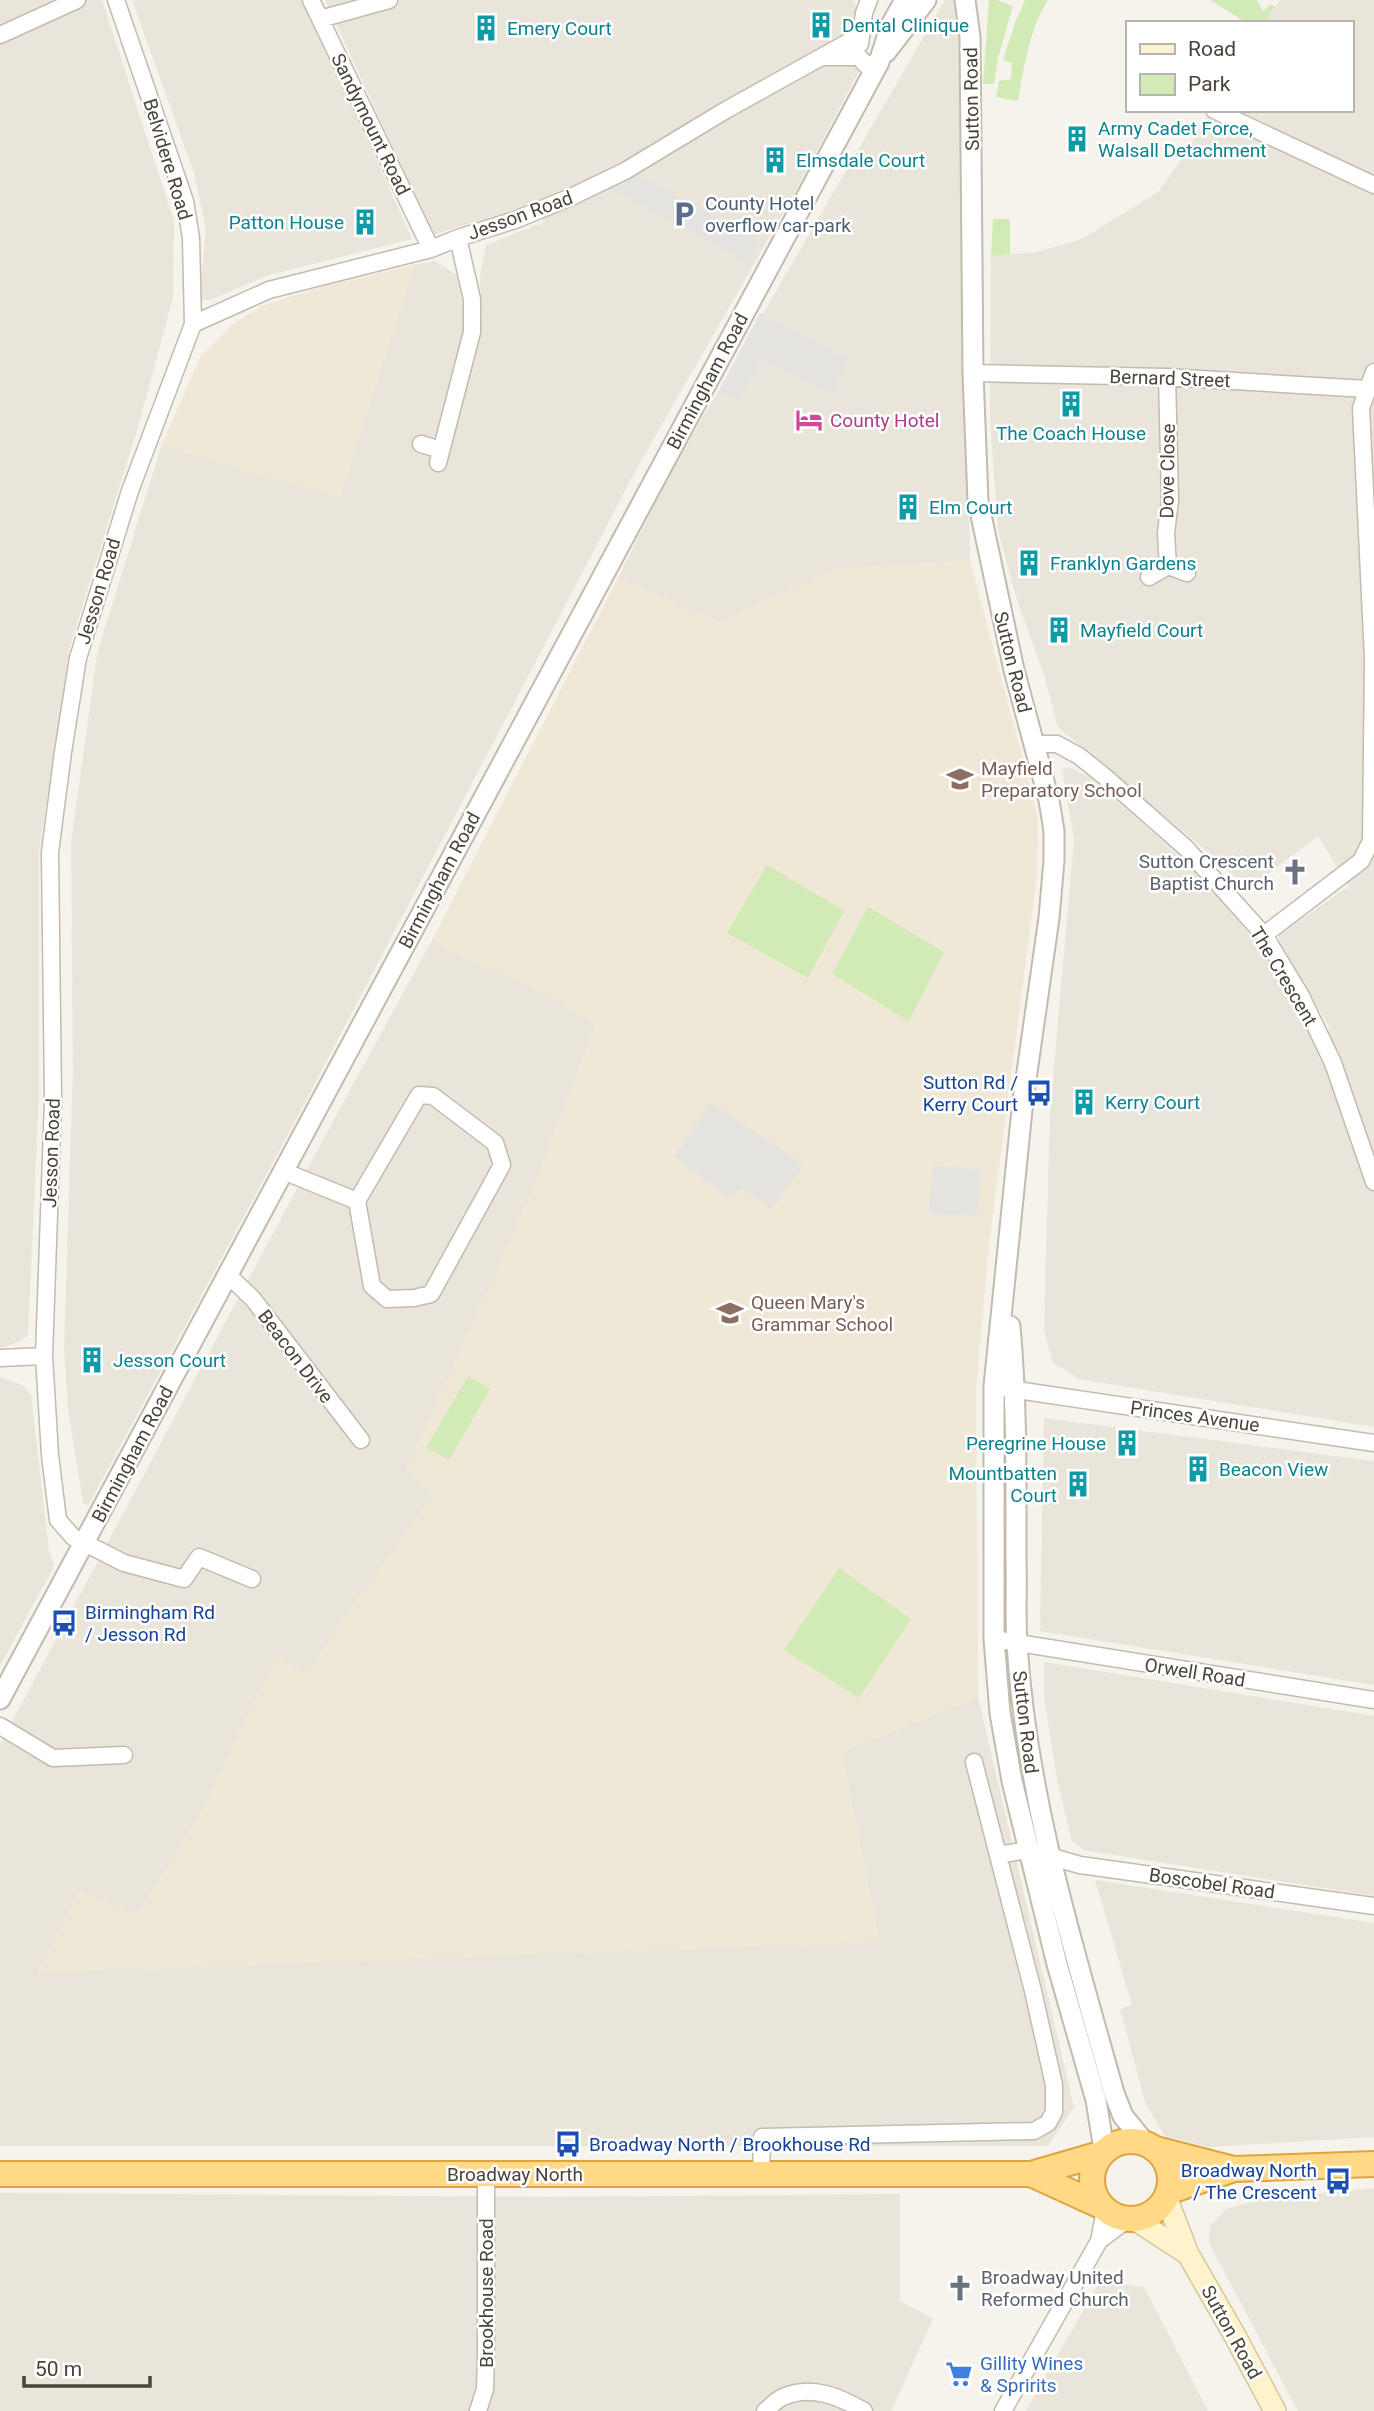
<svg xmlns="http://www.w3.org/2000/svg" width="1374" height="2411" font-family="Roboto,sans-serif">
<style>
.residential{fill:#eae5da}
.education{fill:#efe8d6}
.green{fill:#d2eab5}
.parking{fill:#e5e3e0}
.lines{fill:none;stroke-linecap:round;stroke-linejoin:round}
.minor-casing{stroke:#c2bbae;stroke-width:19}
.tertiary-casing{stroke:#c2bbae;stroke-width:23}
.secondary-casing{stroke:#d6c79b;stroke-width:24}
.trunk-casing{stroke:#e0a43c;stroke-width:28}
.minor{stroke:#fff;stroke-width:16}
.tertiary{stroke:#fff;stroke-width:19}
.secondary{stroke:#fff3cd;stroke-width:21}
.trunk{stroke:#ffd985;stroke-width:24}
.labels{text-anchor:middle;stroke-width:5;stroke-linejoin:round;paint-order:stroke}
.culture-label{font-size:19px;fill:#0d838f;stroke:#fff;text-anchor:start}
.street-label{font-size:19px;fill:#4b4439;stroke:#fff}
.service-label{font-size:19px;fill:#4e5e75;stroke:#fff;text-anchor:start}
.hotel-label{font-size:19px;fill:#b23c85;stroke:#fff;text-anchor:start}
.education-label{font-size:19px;fill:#785e54;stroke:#fff;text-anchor:start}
.worship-label{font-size:19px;fill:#5b616d;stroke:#fff;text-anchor:end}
.transit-label{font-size:19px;fill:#164399;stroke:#fff;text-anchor:end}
.shop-label{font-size:19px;fill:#366cbe;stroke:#fff;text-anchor:start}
</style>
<rect width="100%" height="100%" fill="#f6f3ec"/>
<path class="residential" d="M 0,0 L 102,0 L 174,221 L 173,297 L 140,420 L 70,646 L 39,852 L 39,1094 L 28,1335 L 21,1341 L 4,1347 L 0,1347 Z
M 132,0 L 305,0 L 412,239 L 269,275 L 210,300 L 202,300 L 201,280 L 206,228 L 194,173 Z
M 325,0 L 853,0 L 858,11 L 849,57 L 859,71 L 798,187 L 636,470 L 292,1127 L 88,1506 L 83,1503 L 68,1409 L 64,1347 L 73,1071 L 71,843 L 97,654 L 162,444 L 256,474 L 340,496 L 414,265 L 435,261 L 457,275 L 464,311 L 482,314 L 480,278 L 486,245 L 544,222 L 536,203 L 433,235 Z
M 945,0 L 959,0 L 970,561 L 834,569 L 719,622 L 618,578 L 666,481 Z
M 1280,0 L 1374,0 L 1374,1427 L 1079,1379 L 1053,1363 L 1044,1330 L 1050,1113 L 1074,839 L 1062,771 L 1069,767 L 1088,776 L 1200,874 L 1264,952 L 1312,1038 L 1330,1028 L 1279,943 L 1279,935 L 1349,886 L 1318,836 L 1247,890 L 1221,863 L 1058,727 L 1044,675 L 1016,597 L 998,530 L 990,421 L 991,256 L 1036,252 L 1080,240 L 1158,192 L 1185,154 L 1210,110 L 1351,110 L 1351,23 L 1264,23 Z
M 431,942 L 535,989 L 596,1024 L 533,1189 L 434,1494 L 334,1632 L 308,1675 L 275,1657 L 203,1810 L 137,1915 L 38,1972 L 879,1941 L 841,1752 L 978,1697 L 1074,2107 L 1048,2146 L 0,2146 L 0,1744 L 326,1134 Z
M 0,1377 L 24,1386 L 31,1395 L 49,1550 L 54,1566 L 0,1666 Z
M 1044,1418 L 1374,1461 L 1374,1685 L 1040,1631 Z
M 1044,1662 L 1374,1716 L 1374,1896 L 1083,1850 L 1072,1841 L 1057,1780 L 1044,1697 Z
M 1095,1880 L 1374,1923 L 1374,2137 L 1208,2147 L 1165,2136 L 1146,2105 L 1120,2009 L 1132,2005 Z
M 1374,2188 L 1374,2411 L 1298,2411 L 1209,2243 L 1210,2226 L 1226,2209 L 1258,2200 Z
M 0,2193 L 550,2197 L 900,2194 L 900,2301 L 933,2319 L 891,2411 L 0,2411 Z
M 1100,2281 L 1144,2287 L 1208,2411 L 1026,2411 Z"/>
<path class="education" d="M 414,265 L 340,496 L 256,474 L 162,444 L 201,356 L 233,324 L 262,306 L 325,286 Z
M 970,561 L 1038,816 L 1037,876 L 989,1245 L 976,1390 L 978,1697 L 841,1752 L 879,1942 L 37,1973 L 79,1890 L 137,1915 L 203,1810 L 275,1656 L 308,1674 L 334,1632 L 433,1495 L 406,1469 L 533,1189 L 596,1024 L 535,989 L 431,942 L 618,578 L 719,622 L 834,569 Z"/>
<path class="green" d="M 989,0 L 997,0 L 1013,6 L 998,58 L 994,84 L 983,84 Z
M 1025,0 L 1048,0 C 1029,30 1024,67 1018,101 L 996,97 L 999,81 L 1011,79 L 1012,63 L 1003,60 L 1015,23 Z
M 1210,0 L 1257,0 L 1263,11 L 1271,4 L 1275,7 L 1264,23 L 1247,23 Z
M 993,219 L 1010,219 L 1010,254 L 991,256 Z
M 767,865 L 844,911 L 808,978 L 727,933 Z
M 868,907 L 944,952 L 909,1021 L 832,974 Z
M 468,1376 L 490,1389 L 449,1460 L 426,1448 Z
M 839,1568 L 911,1619 L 859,1698 L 784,1650 Z"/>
<path class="parking" d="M 635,173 L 758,240 L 747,262 L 609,188 Z
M 760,313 L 849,360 L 831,394 L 762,358 L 739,401 L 719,391 Z
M 710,1102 L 804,1165 L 772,1209 L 741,1188 L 731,1199 L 674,1157 Z
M 932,1166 L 981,1169 L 977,1216 L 929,1214 Z"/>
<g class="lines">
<g class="minor-casing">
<path id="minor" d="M 116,0 L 185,201 L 191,238 L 193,324 L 130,491 L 78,658 L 63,752 L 50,852 L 53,1100 L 44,1356 L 50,1455 L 58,1520 L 73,1537 L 124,1563 L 184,1579 L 199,1557 L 252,1579
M 311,0 L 431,249
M 320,19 L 389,0
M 0,35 L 77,0
M 860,44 L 864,13 L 869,0
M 826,57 L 859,57 L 866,65 L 879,62
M 1214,110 L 1374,185
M 193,324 L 269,290 L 431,249 L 458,238 L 515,220 L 571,197 L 625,171 L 726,110 L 861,35
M 973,373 L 1167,377 L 1367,389
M 1167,377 L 1170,500 L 1166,533 L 1168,566
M 421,444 L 441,450
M 438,463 L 472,332 L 472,299 L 458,238
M 1149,577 L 1168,566 L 1187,573
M 1034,744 L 1057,744 L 1079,756 L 1104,776 L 1186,848 L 1264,935 L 1301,996 L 1333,1063 L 1374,1182
M 1264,935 L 1361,861 L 1371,841 L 1373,658 L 1361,408 L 1374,372
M 283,1171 L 357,1201 L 419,1095 L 433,1096 L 495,1143 L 502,1165 L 431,1294 L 414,1298 L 387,1299 L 372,1286 L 357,1201
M 228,1275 L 253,1299 L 361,1440
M 0,1358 L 44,1356
M 1003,1388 L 1374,1443
M 994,1639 L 1374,1700
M 0,1726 L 53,1758 L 124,1755
M 998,1855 L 1028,1850 L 1080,1865 L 1374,1906
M 761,2173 L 762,2137 L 1034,2131 L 1048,2123 L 1054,2112 L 1054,2085 L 1033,1991 L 974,1762
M 1099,2241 L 1128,2219
M 478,2411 L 485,2389 L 486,2354 L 486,2174
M 765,2411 C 770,2407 776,2400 783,2397 C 811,2384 840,2397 864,2411
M 1003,2411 L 1099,2241 L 1105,2210"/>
</g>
<g class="tertiary-casing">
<path id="tertiary" d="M 965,0 L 970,37 L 973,373 L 978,501 L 1014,670 L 1049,800 L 1054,831 L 1054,860 L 1049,918 L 1023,1100 L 994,1386 L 994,1639 L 1000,1713 L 1012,1781 L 1057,1964 L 1096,2100 L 1104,2150
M 886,52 L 926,0
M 1010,1326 C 1017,1403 1016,1481 1016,1559 C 1017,1587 1015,1615 1017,1643 C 1026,1797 1073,1946 1114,2093 L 1123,2116 L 1144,2142
M 0,1699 L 879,62 L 891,25 L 905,0"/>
</g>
<g class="secondary-casing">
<path id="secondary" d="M 1166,2197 L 1188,2254 L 1235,2336 L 1275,2411
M 1134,2219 L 1188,2254"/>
</g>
<g class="trunk-casing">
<path id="trunk" d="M1092 2180a39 39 0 1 1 78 0a39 39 0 1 1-78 0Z
M 1156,2149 L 1234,2169 L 1374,2164
M 0,2174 L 1031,2174 L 1100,2154
M 1031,2174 L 1101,2206
M 1168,2192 L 1234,2169"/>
</g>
<use href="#minor" class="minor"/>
<use href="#tertiary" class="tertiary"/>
<use href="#secondary" class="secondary"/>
<use href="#trunk" class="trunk"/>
</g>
<defs>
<g id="building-bare" transform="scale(2.1)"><path d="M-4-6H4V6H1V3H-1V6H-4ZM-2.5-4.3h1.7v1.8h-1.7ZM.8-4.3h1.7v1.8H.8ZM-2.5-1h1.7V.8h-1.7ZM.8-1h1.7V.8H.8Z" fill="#0f9aa8" stroke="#fff" stroke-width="2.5" paint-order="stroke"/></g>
<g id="parking-bare" transform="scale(2.1)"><path d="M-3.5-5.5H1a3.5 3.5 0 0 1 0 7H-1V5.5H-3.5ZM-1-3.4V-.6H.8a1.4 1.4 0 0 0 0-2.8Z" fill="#5c6f8a" stroke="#fff" stroke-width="2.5" paint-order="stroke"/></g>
<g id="hotel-bare" transform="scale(2.1)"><path d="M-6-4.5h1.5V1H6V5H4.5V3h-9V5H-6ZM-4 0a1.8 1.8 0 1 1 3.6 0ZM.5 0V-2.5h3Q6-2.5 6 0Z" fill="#d1479c" stroke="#fff" stroke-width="2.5" paint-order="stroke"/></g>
<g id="school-bare" transform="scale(2.1)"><path d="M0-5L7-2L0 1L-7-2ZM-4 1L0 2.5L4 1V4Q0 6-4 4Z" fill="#8d6e63" stroke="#fff" stroke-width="2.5" paint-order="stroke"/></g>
<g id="church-bare" transform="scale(2.1)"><path d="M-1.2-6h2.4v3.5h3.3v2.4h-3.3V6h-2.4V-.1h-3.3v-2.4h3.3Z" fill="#6b7280" stroke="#fff" stroke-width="2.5" paint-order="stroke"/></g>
<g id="bus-bare" transform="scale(2.1)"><path d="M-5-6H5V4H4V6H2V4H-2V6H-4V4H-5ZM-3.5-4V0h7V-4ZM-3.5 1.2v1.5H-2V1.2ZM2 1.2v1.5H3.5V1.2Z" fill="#1a4fb4" stroke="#fff" stroke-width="2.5" paint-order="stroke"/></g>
<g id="supermarket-bare" transform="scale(2.1)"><path d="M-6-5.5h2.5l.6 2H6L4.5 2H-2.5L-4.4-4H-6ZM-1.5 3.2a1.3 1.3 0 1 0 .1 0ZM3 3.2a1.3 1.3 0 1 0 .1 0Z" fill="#3f7fe0" stroke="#fff" stroke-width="2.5" paint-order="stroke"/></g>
</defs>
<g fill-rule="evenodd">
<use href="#building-bare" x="821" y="25"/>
<use href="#building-bare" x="486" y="28"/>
<use href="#building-bare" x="1077" y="139"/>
<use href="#building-bare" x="775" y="160"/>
<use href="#parking-bare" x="684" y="214"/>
<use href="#building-bare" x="365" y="222"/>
<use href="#building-bare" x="1071" y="404"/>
<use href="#hotel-bare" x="809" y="420"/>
<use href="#building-bare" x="908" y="507"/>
<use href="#building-bare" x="1029" y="563"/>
<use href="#building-bare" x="1059" y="630"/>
<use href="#school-bare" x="960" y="779"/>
<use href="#church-bare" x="1295" y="872"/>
<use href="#bus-bare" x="1039" y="1093"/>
<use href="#building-bare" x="1084" y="1102"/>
<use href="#school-bare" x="730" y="1313"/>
<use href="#building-bare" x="92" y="1360"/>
<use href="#building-bare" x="1127" y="1443"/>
<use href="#building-bare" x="1198" y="1469"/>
<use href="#building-bare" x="1078" y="1484"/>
<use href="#bus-bare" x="64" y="1623"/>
<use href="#bus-bare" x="568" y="2144"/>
<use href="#bus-bare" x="1338" y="2181"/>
<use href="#church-bare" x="960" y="2288"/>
<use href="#supermarket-bare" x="959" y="2374"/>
</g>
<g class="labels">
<g class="culture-label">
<text x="842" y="32">Dental Clinique</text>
<text x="507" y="35">Emery Court</text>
<text x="1098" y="135">Army Cadet Force,<tspan x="1098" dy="22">Walsall Detachment</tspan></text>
<text x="796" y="167">Elmsdale Court</text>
<text x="344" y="229" text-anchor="end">Patton House</text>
<text x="1071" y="440" text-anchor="middle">The Coach House</text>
<text x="929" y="514">Elm Court</text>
<text x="1050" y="570">Franklyn Gardens</text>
<text x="1080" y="637">Mayfield Court</text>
<text x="1105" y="1109">Kerry Court</text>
<text x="113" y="1367">Jesson Court</text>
<text x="1106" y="1450" text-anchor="end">Peregrine House</text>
<text x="1219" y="1476">Beacon View</text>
<text x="1057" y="1480" text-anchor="end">Mountbatten<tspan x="1057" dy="22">Court</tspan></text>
</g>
<g class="street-label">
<text transform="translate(971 99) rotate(-91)" y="7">Sutton Road</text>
<text transform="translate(371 124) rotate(64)" y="7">Sandymount Road</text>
<text transform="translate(168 159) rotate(73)" y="7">Belvidere Road</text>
<text transform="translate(520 215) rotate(-20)" y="7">Jesson Road</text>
<text transform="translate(1170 378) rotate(2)" y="7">Bernard Street</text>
<text transform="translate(707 381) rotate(-62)" y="7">Birmingham Road</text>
<text transform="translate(1167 471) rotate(-89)" y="7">Dove Close</text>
<text transform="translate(98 591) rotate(-73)" y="7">Jesson Road</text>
<text transform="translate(1013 662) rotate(76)" y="7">Sutton Road</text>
<text transform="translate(439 880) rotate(-62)" y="7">Birmingham Road</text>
<text transform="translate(1284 976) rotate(59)" y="7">The Crescent</text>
<text transform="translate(51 1153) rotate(-88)" y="7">Jesson Road</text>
<text transform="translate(296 1356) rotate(53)" y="7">Beacon Drive</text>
<text transform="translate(1195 1416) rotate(8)" y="7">Princes Avenue</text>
<text transform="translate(132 1454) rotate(-62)" y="7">Birmingham Road</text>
<text transform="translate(1195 1672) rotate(9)" y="7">Orwell Road</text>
<text transform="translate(1026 1722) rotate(83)" y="7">Sutton Road</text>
<text transform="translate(1212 1883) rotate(8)" y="7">Boscobel Road</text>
<text x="515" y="2181">Broadway North</text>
<text transform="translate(486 2293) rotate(-90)" y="7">Brookhouse Road</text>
<text transform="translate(1232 2332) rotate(61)" y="7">Sutton Road</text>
</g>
<g class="service-label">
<text x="705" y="210">County Hotel<tspan x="705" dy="22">overflow car-park</tspan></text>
</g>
<g class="hotel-label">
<text x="830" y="427">County Hotel</text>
</g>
<g class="education-label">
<text x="981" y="775">Mayfield<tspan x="981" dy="22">Preparatory School</tspan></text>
<text x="751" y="1309">Queen Mary's<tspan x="751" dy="22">Grammar School</tspan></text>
</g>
<g class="worship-label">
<text x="1274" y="868">Sutton Crescent<tspan x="1274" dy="22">Baptist Church</tspan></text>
<text x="981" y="2284" text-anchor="start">Broadway United<tspan x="981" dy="22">Reformed Church</tspan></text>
</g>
<g class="transit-label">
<text x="1018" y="1089">Sutton Rd /<tspan x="1018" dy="22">Kerry Court</tspan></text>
<text x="85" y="1619" text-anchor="start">Birmingham Rd<tspan x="85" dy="22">/ Jesson Rd</tspan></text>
<text x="589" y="2151" text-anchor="start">Broadway North / Brookhouse Rd</text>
<text x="1317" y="2177">Broadway North<tspan x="1317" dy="22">/ The Crescent</tspan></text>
</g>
<g class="shop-label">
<text x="980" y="2370">Gillity Wines<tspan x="980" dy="22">&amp; Spririts</tspan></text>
</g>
</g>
<rect x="1126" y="21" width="228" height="91" fill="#ffffff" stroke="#b7b4b0" stroke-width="2"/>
<rect x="1140" y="44" width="35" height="10" fill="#fff3cd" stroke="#b7b4b0" stroke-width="2"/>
<text x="1188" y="56" font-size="21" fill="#4b4439">Road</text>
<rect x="1140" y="74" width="35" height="21" fill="#d2eab5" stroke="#b7b4b0" stroke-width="2"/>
<text x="1188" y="91" font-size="21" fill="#4b4439">Park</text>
<path d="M24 2376v10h126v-10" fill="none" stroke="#4b4439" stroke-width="3.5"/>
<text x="35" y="2376" font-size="21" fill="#4b4439" stroke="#ffffff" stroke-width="5" paint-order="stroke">50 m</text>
</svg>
